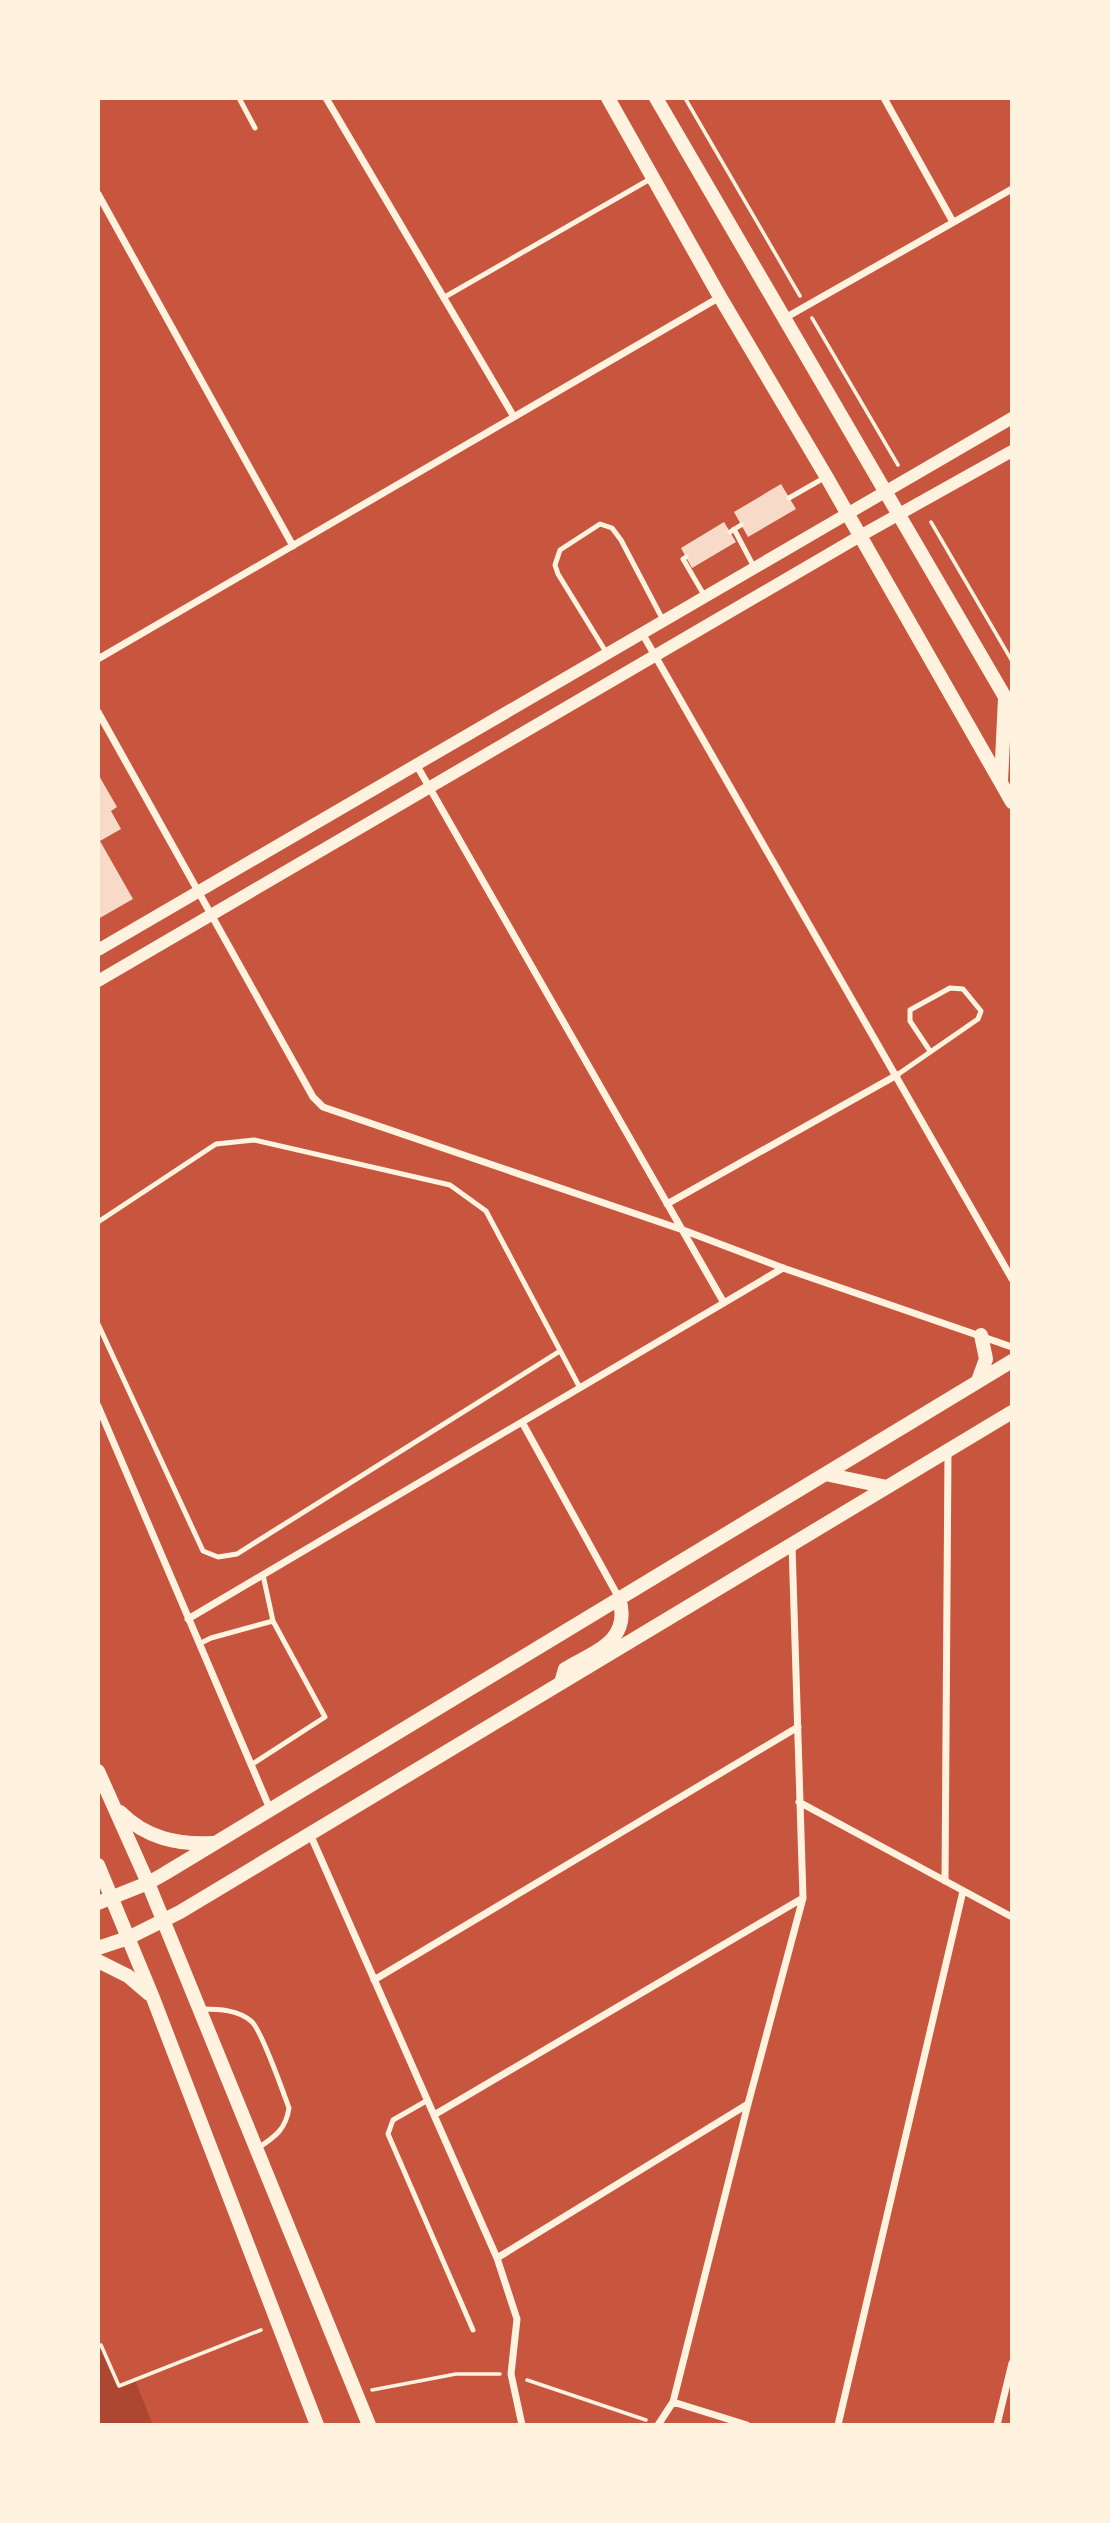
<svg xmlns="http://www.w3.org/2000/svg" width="1110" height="2523" font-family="'Golos Text',sans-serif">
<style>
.green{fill:#ae4732}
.building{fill:#f7dbc8}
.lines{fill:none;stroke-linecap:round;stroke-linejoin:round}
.path{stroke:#fff3e0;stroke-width:3.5}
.service{stroke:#fff3e0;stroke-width:5}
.minor{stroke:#fff3e0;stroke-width:7}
.tertiary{stroke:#fff3e0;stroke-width:12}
.secondary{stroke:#fff3e0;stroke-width:14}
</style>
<rect width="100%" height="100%" fill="#c8553d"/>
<path class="green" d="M 101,2345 L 119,2386 L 135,2380 L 153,2425 L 98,2425 L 98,2346 Z"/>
<path class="building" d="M 781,484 L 796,509 L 748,537 L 734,512 Z
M 724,522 L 736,542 L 692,568 L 681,548 Z
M 98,774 L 117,807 L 111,811 L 121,829 L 100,841 L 133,899 L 98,919 Z"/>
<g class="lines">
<path class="path" d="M 685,98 L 800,296
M 812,318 L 898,465
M 931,522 L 1012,661
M 98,2346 L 101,2345 L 119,2386 L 261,2330
M 527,2380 L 646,2420
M 372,2390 L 456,2374 L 500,2374"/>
<path class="service" d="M 239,98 L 255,128
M 443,298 L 652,178
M 789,498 L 824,478
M 734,529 L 754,567
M 730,532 L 741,525
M 686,557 L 683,559 L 704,595
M 606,652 L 558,574 L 555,565 L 560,550 L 600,524 L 612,528 L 621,540 L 663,620
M 897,1075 L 978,1019 L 981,1011 L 963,989 L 950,988 L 910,1010 L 910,1021 L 930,1051
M 98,1222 L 216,1144 L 254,1140 L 450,1185 L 486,1211 L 580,1388
M 98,1324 L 203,1551 L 218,1557 L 237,1554 L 560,1351
M 263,1575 L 273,1621
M 199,1644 L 211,1638 L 273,1621 L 325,1717 L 251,1765
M 203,2009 C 219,2009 238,2010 251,2021 C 261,2028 283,2092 289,2108 C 286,2129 275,2137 258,2148
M 428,2100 L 393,2120 L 388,2134 L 473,2330"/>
<path class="minor" d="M 326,98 L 514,417
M 884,98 L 953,222
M 98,194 L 293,546
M 785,318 L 1012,189
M 642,633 L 1012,1279
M 98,659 L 720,297
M 98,712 L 313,1097 L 323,1107 L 683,1230 L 783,1268 L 1012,1347
M 416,764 L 724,1303
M 667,1204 L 897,1075
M 98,1406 L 270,1809
M 522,1422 L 619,1598
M 188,1619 L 783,1268
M 799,1802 L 1012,1917
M 310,1834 L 497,2258 L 517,2319 L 511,2374 L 522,2425
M 945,1881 L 948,1451
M 374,1980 L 798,1727
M 434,2115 L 803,1898
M 497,2258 L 748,2104
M 673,2402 L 747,2425
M 658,2425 L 673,2402 L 748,2104 L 803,1898 L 792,1545
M 838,2425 L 963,1891
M 997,2425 L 1012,2363"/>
<path class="tertiary" d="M 98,950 L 1012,418
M 98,981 L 860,536 L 1012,451"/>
<path class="secondary" d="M 608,98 L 720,297 L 826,476 L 1012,802
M 656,98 L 1012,709
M 1001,782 L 1005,698
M 978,1381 L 986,1359 L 981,1335
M 825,1474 L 887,1487
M 561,1683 L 565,1669 C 595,1651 632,1641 619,1598
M 98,1771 L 148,1883 L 369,2425
M 120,1812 C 146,1838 177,1845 213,1843
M 98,1865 L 153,1998 L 317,2425
M 98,1903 L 148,1883 L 164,1874 L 1012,1361
M 98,1948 L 128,1938 L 180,1912 L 1012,1412
M 98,1961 L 128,1976 L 149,1994"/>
</g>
<rect width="1110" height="2523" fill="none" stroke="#fff3e0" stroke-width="200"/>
</svg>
